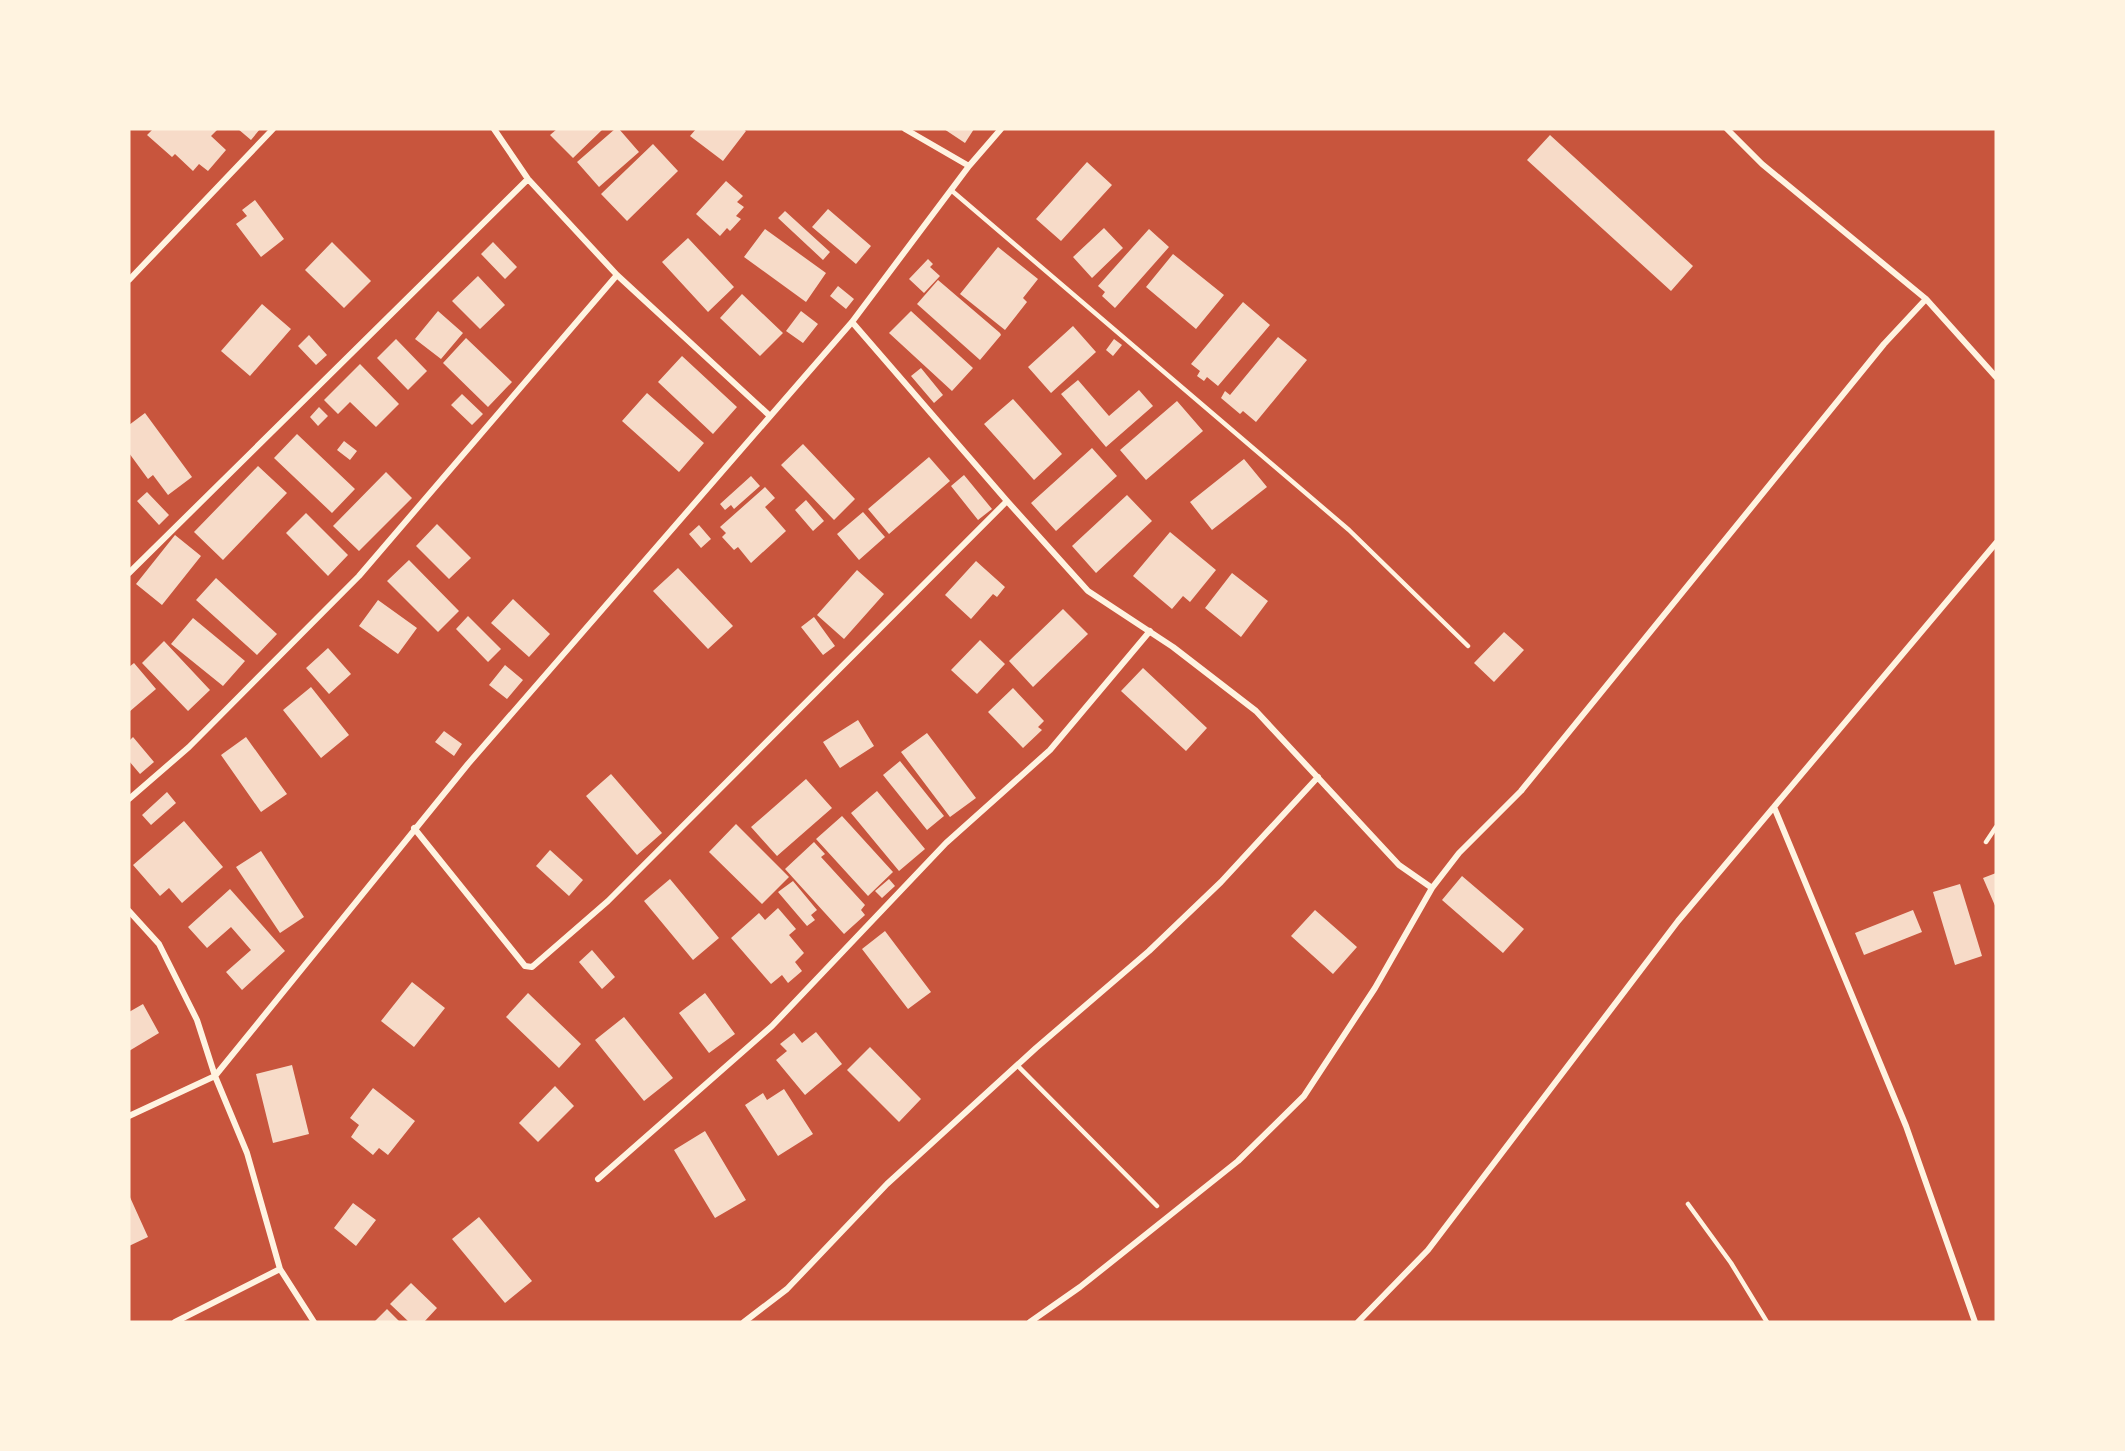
<svg xmlns="http://www.w3.org/2000/svg" width="2125" height="1451" font-family="'Source Sans 3',sans-serif">
<style>
.building{fill:#f7dbc8}
.lines{fill:none;stroke-linecap:round;stroke-linejoin:round}
.service{stroke:#fff3e0;stroke-width:4.5}
.minor{stroke:#fff3e0;stroke-width:6}
</style>
<rect width="100%" height="100%" fill="#c8553d"/>
<path class="building" d="M 153,129 L 218,129 L 211,136 L 226,150 L 208,171 L 199,164 L 193,171 L 175,154 L 172,157 L 147,135 Z
M 238,129 L 260,129 L 251,140 Z
M 557,129 L 603,129 L 573,158 L 550,135 Z
M 615,129 L 619,129 L 639,152 L 599,187 L 577,162 Z
M 696,129 L 743,129 L 746,131 L 723,161 L 690,136 Z
M 944,129 L 974,129 L 965,143 Z
M 1550,135 L 1693,266 L 1671,291 L 1527,160 Z
M 653,144 L 678,171 L 627,221 L 601,194 Z
M 1087,162 L 1112,185 L 1061,241 L 1036,219 Z
M 726,181 L 743,196 L 737,202 L 744,207 L 736,216 L 741,219 L 730,231 L 727,228 L 720,236 L 696,214 Z
M 255,200 L 284,239 L 261,257 L 236,224 L 247,216 L 242,210 Z
M 828,209 L 871,246 L 856,264 L 812,227 Z
M 785,211 L 830,252 L 823,260 L 778,218 Z
M 1104,228 L 1123,248 L 1092,278 L 1073,257 Z
M 765,229 L 826,273 L 806,302 L 744,257 Z
M 1149,229 L 1169,247 L 1115,308 L 1102,296 L 1105,292 L 1098,286 Z
M 688,238 L 734,287 L 708,312 L 662,262 Z
M 332,242 L 371,281 L 344,308 L 305,270 Z
M 493,242 L 517,267 L 505,279 L 481,254 Z
M 998,247 L 1038,279 L 1023,298 L 1027,302 L 1005,330 L 960,294 Z
M 1173,254 L 1224,295 L 1196,329 L 1146,287 Z
M 928,259 L 933,264 L 930,267 L 940,276 L 924,293 L 909,279 Z
M 478,276 L 505,305 L 480,329 L 452,301 Z
M 938,280 L 1000,333 L 1001,335 L 980,360 L 917,304 Z
M 838,286 L 854,299 L 846,309 L 830,296 Z
M 742,294 L 783,333 L 760,356 L 720,318 Z
M 1243,302 L 1270,325 L 1218,386 L 1207,377 L 1204,381 L 1197,376 L 1200,371 L 1191,364 Z
M 262,304 L 291,329 L 250,376 L 221,351 Z
M 438,311 L 463,333 L 441,359 L 415,339 Z
M 801,311 L 818,324 L 803,343 L 786,331 Z
M 911,311 L 973,368 L 952,391 L 889,333 Z
M 1073,326 L 1096,352 L 1051,393 L 1028,367 Z
M 309,335 L 327,355 L 316,365 L 298,346 Z
M 1278,337 L 1307,360 L 1256,422 L 1243,411 L 1240,414 L 1221,398 L 1225,391 L 1230,395 Z
M 466,338 L 512,382 L 488,407 L 443,363 Z
M 396,339 L 427,371 L 408,390 L 377,358 Z
M 1114,339 L 1122,345 L 1113,356 L 1106,350 Z
M 682,356 L 737,407 L 713,434 L 658,382 Z
M 360,364 L 399,404 L 376,427 L 350,402 L 338,414 L 324,400 Z
M 921,368 L 943,395 L 934,403 L 911,376 Z
M 1078,380 L 1109,416 L 1139,390 L 1153,406 L 1106,447 L 1061,394 Z
M 647,393 L 704,443 L 679,472 L 622,421 Z
M 462,394 L 483,414 L 472,425 L 451,405 Z
M 1013,399 L 1062,454 L 1034,480 L 984,424 Z
M 1177,401 L 1203,431 L 1146,480 L 1120,450 Z
M 319,407 L 328,416 L 318,426 L 310,417 Z
M 145,413 L 192,477 L 168,495 L 153,475 L 148,479 L 129,453 L 129,425 Z
M 297,434 L 355,489 L 332,513 L 274,458 Z
M 344,441 L 357,451 L 350,460 L 337,450 Z
M 803,444 L 855,499 L 834,520 L 781,465 Z
M 1092,448 L 1117,476 L 1056,531 L 1031,503 Z
M 929,457 L 950,481 L 889,534 L 868,509 Z
M 1244,459 L 1267,487 L 1212,530 L 1190,502 Z
M 258,466 L 287,493 L 223,560 L 194,532 Z
M 386,472 L 412,498 L 359,551 L 333,526 Z
M 964,475 L 992,509 L 978,520 L 951,486 Z
M 751,476 L 760,486 L 734,509 L 731,505 L 725,510 L 720,504 Z
M 765,487 L 775,498 L 765,507 L 786,531 L 751,563 L 738,547 L 734,550 L 722,537 L 726,533 L 720,527 Z
M 147,492 L 169,515 L 159,525 L 137,501 Z
M 1127,495 L 1152,521 L 1096,573 L 1072,546 Z
M 806,500 L 824,521 L 813,531 L 795,510 Z
M 863,512 L 885,537 L 859,560 L 837,534 Z
M 306,513 L 348,555 L 328,576 L 286,533 Z
M 437,524 L 471,558 L 449,579 L 416,546 Z
M 699,525 L 711,539 L 701,548 L 689,534 Z
M 1170,532 L 1216,570 L 1190,602 L 1183,596 L 1172,609 L 1133,576 Z
M 175,535 L 201,556 L 162,605 L 136,584 Z
M 409,560 L 459,611 L 438,632 L 387,581 Z
M 976,561 L 1005,587 L 997,597 L 993,594 L 971,619 L 945,595 Z
M 678,568 L 733,626 L 708,649 L 653,591 Z
M 857,570 L 884,594 L 844,639 L 817,615 Z
M 1232,573 L 1268,601 L 1241,637 L 1205,608 Z
M 216,578 L 277,634 L 257,655 L 196,600 Z
M 513,599 L 550,634 L 529,657 L 491,623 Z
M 378,600 L 417,628 L 398,654 L 359,626 Z
M 1063,609 L 1088,634 L 1033,687 L 1009,661 Z
M 468,616 L 501,649 L 488,662 L 456,629 Z
M 814,617 L 835,646 L 823,655 L 801,627 Z
M 193,618 L 245,661 L 223,686 L 171,644 Z
M 1504,632 L 1524,650 L 1494,682 L 1474,663 Z
M 980,640 L 1005,664 L 977,694 L 951,670 Z
M 164,641 L 210,690 L 188,711 L 142,663 Z
M 328,648 L 351,674 L 329,694 L 306,668 Z
M 134,663 L 156,689 L 129,712 L 129,667 Z
M 505,665 L 523,680 L 507,699 L 489,685 Z
M 1143,668 L 1207,728 L 1186,751 L 1121,691 Z
M 311,687 L 349,735 L 321,758 L 283,710 Z
M 1013,688 L 1044,721 L 1038,727 L 1042,730 L 1023,748 L 988,712 Z
M 858,720 L 874,746 L 840,768 L 823,742 Z
M 444,731 L 462,744 L 454,756 L 435,742 Z
M 927,733 L 976,798 L 950,817 L 901,752 Z
M 133,737 L 154,762 L 140,774 L 129,761 L 129,741 Z
M 246,737 L 287,794 L 261,812 L 221,755 Z
M 900,761 L 944,816 L 927,830 L 883,775 Z
M 611,774 L 662,833 L 637,855 L 586,796 Z
M 806,779 L 832,808 L 777,856 L 751,827 Z
M 877,791 L 925,849 L 899,871 L 851,813 Z
M 167,792 L 176,803 L 151,825 L 142,815 Z
M 842,816 L 893,872 L 868,896 L 816,839 Z
M 184,821 L 223,867 L 182,903 L 169,888 L 160,896 L 133,865 Z
M 736,824 L 789,877 L 762,904 L 709,852 Z
M 814,842 L 825,854 L 821,857 L 865,905 L 861,910 L 865,915 L 844,934 L 785,869 Z
M 550,850 L 583,880 L 569,896 L 536,866 Z
M 261,851 L 304,917 L 280,933 L 236,867 Z
M 1996,873 L 1996,908 L 1983,878 Z
M 1462,876 L 1524,929 L 1503,953 L 1442,900 Z
M 670,879 L 719,938 L 693,960 L 644,901 Z
M 889,879 L 895,886 L 882,898 L 875,891 Z
M 793,881 L 817,910 L 811,915 L 815,920 L 807,926 L 778,892 Z
M 1960,884 L 1982,956 L 1955,965 L 1933,892 Z
M 230,889 L 285,951 L 242,990 L 226,972 L 251,950 L 231,927 L 207,948 L 188,927 Z
M 778,908 L 796,929 L 789,935 L 804,953 L 795,962 L 802,971 L 788,983 L 782,975 L 771,984 L 731,938 L 759,913 L 765,920 Z
M 1315,910 L 1357,947 L 1333,974 L 1291,936 Z
M 1913,910 L 1922,932 L 1864,955 L 1855,933 Z
M 885,931 L 931,992 L 908,1009 L 862,949 Z
M 592,950 L 615,977 L 602,989 L 579,962 Z
M 412,982 L 445,1008 L 414,1047 L 381,1021 Z
M 528,993 L 581,1044 L 559,1068 L 506,1017 Z
M 705,993 L 735,1034 L 709,1053 L 679,1013 Z
M 143,1004 L 159,1033 L 129,1051 L 129,1012 Z
M 624,1017 L 673,1078 L 644,1101 L 595,1040 Z
M 816,1032 L 842,1064 L 805,1095 L 776,1060 L 787,1051 L 780,1044 L 794,1033 L 802,1043 Z
M 870,1047 L 921,1099 L 899,1122 L 847,1070 Z
M 292,1065 L 309,1134 L 273,1143 L 256,1074 Z
M 555,1086 L 574,1106 L 538,1142 L 519,1123 Z
M 373,1088 L 415,1121 L 388,1155 L 379,1148 L 373,1155 L 351,1137 L 359,1125 L 350,1118 Z
M 784,1089 L 813,1134 L 778,1156 L 745,1105 L 763,1093 L 767,1100 Z
M 705,1131 L 746,1200 L 715,1218 L 674,1150 Z
M 129,1195 L 148,1237 L 129,1246 Z
M 353,1203 L 376,1220 L 356,1246 L 334,1228 Z
M 479,1217 L 532,1281 L 505,1303 L 452,1239 Z
M 411,1283 L 437,1308 L 424,1322 L 409,1322 L 390,1304 Z
M 387,1309 L 400,1322 L 374,1322 Z"/>
<g class="lines">
<path class="service" d="M 951,190 L 1349,530 L 1468,646
M 1986,842 L 1996,827
M 1017,1065 L 1157,1206
M 1688,1204 L 1731,1263 L 1767,1322"/>
<path class="minor" d="M 494,129 L 528,179 L 617,275 L 770,416
M 905,129 L 969,166
M 1727,129 L 1762,164 L 1926,299 L 1996,377
M 129,280 L 273,129
M 852,322 L 1007,501 L 1088,591 L 1173,647 L 1256,711 L 1399,865 L 1432,888 L 1459,853 L 1521,791 L 1884,344 L 1926,299
M 129,573 L 528,179
M 129,799 L 189,747 L 359,576 L 617,275
M 1774,807 L 1906,1126 L 1975,1322
M 414,828 L 525,966 L 532,967 L 608,901 L 1007,501
M 129,911 L 159,944 L 197,1020 L 215,1076 L 247,1153 L 280,1269 L 314,1322
M 129,1116 L 215,1076 L 468,764 L 852,322 L 969,166 L 1001,129
M 598,1179 L 772,1026 L 946,843 L 1050,750 L 1150,631
M 175,1322 L 280,1269
M 744,1322 L 787,1289 L 887,1184 L 1036,1048 L 1149,951 L 1221,882 L 1318,777
M 1030,1322 L 1080,1287 L 1238,1161 L 1304,1096 L 1375,988 L 1432,888
M 1358,1322 L 1428,1250 L 1678,921 L 1996,543"/>
</g>
<rect width="2125" height="1451" fill="none" stroke="#fff3e0" stroke-width="261"/>
</svg>
